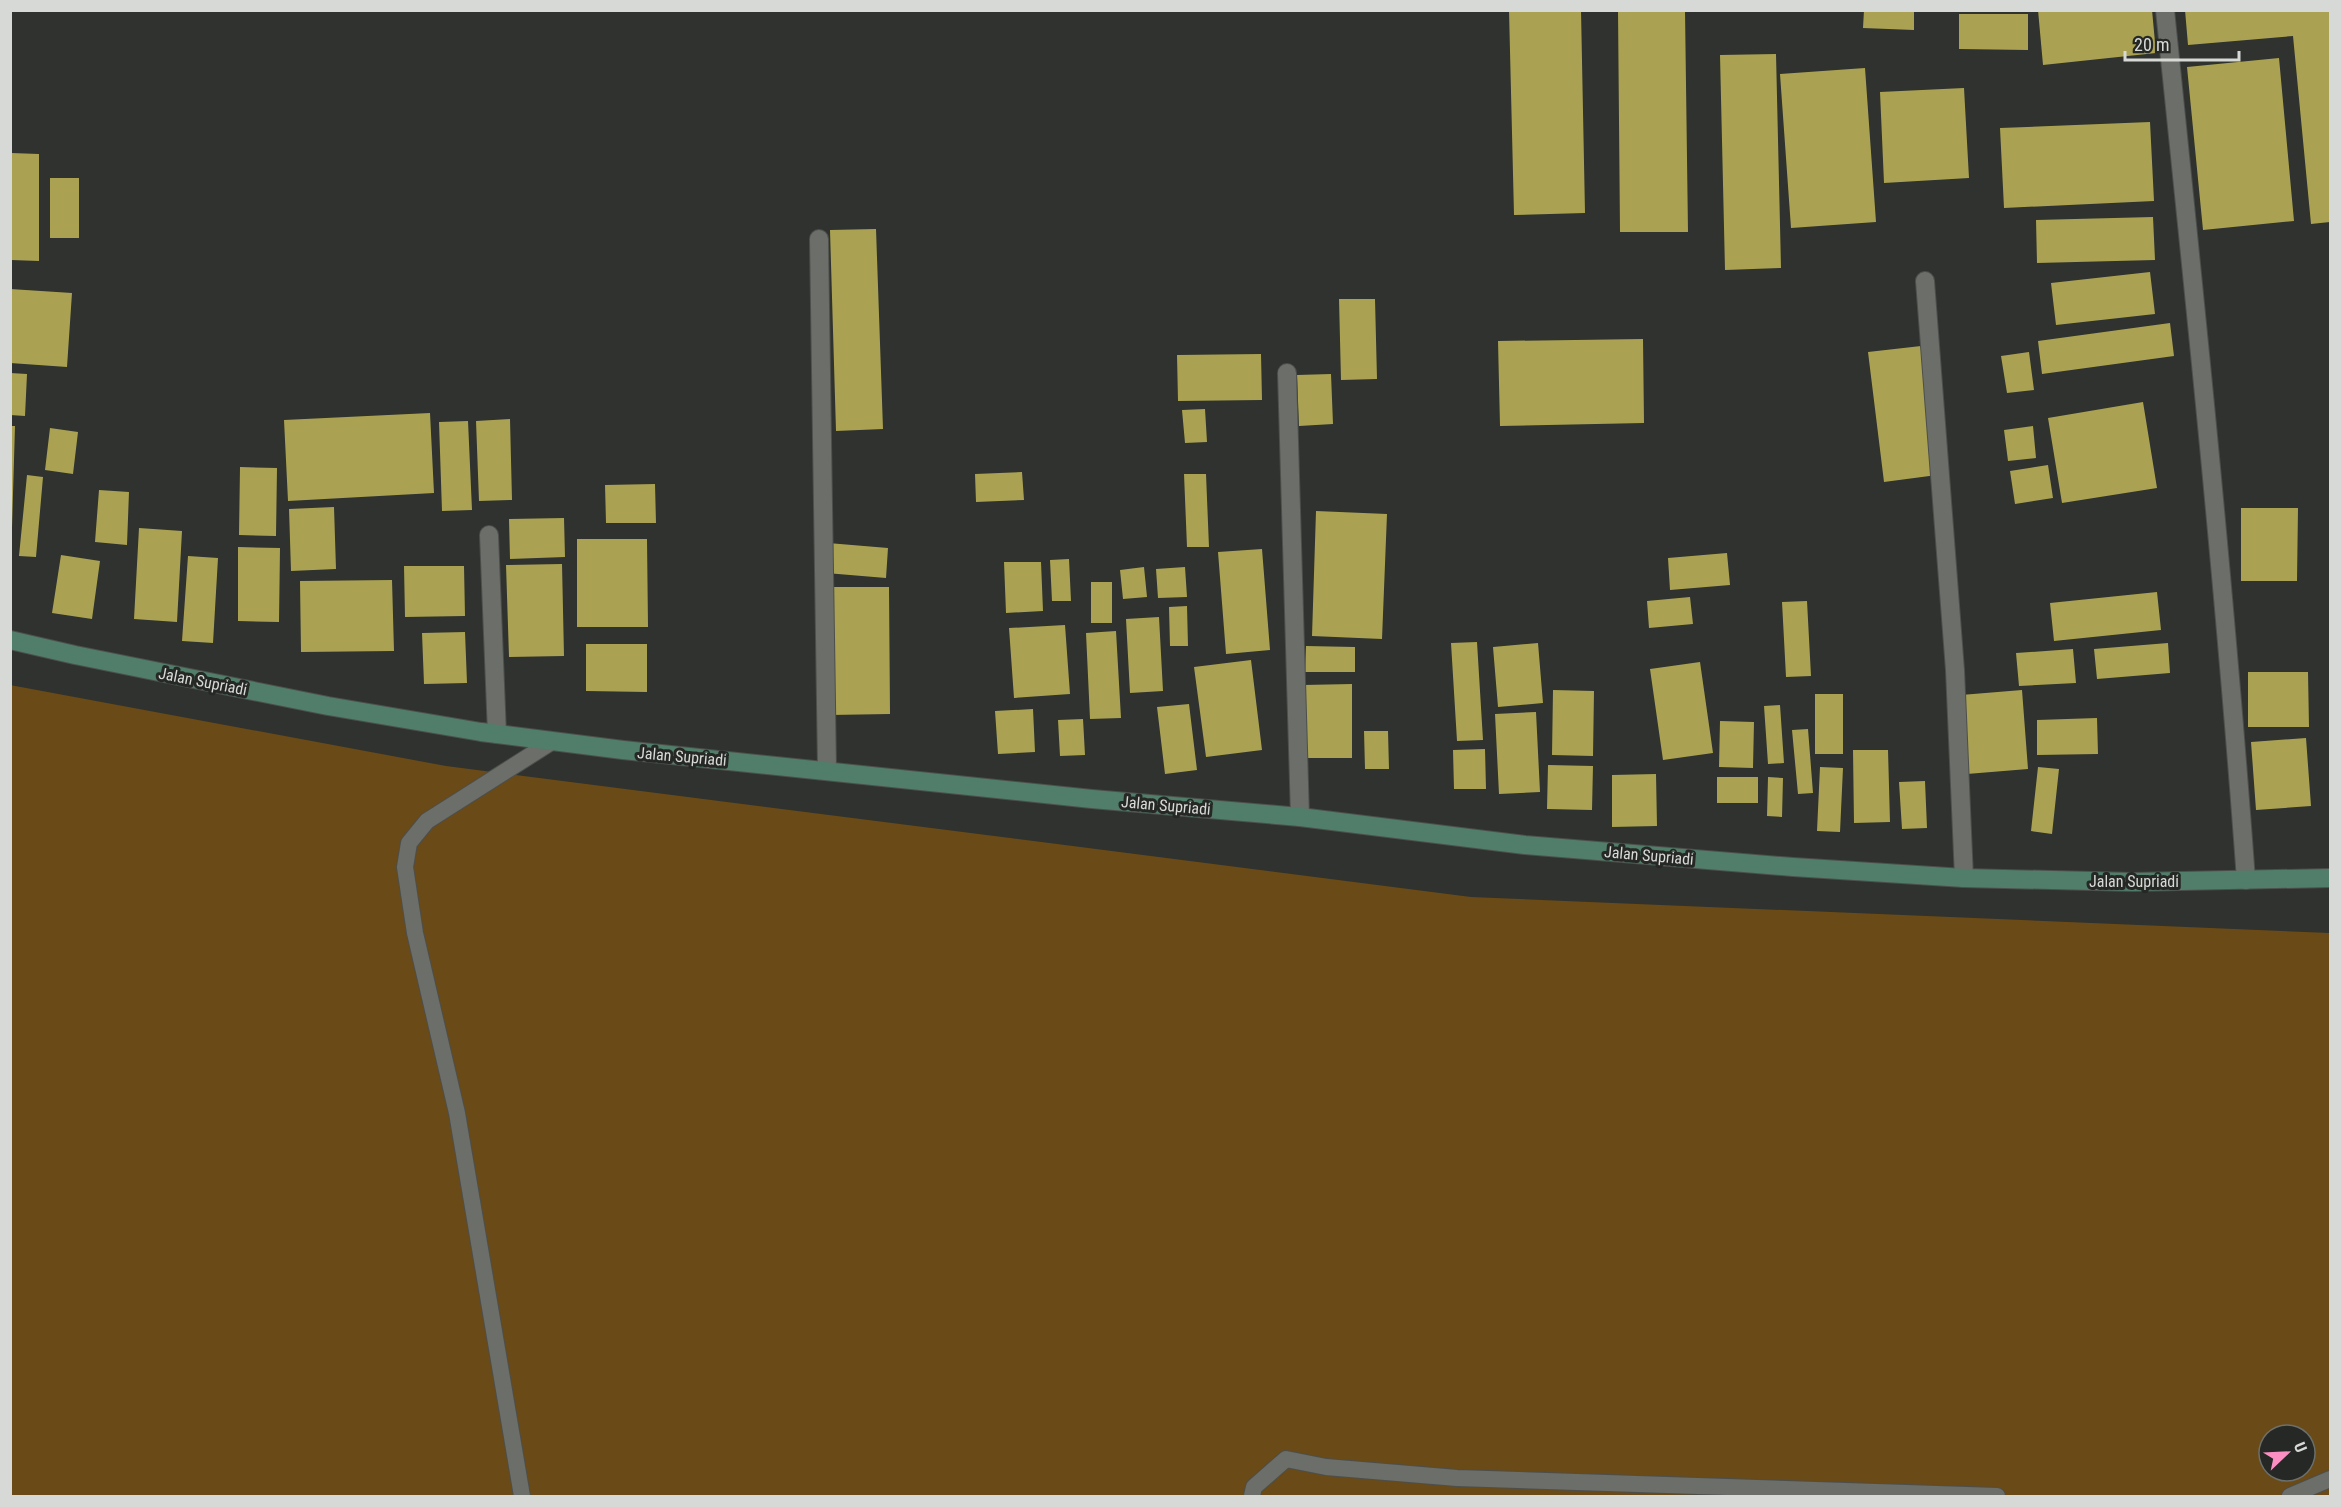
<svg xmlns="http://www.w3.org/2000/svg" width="2341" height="1507" font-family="'Roboto Condensed',sans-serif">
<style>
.green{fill:#6a4a16;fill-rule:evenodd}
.building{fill:#aaa252}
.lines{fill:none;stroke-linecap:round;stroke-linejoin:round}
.service-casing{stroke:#4d4f4c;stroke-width:18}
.minor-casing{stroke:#4d4f4c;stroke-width:20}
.secondary-casing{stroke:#4d4f4c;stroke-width:20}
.service{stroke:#6b6e69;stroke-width:16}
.minor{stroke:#6b6e69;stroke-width:18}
.secondary{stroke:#507e6a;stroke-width:18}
.labels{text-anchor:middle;stroke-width:6;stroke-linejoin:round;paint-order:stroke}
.street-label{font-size:16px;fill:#d7d9d6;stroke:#252824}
</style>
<rect width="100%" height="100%" fill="#2f322e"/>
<path class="green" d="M 10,685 L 446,766 L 1471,897 L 2330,933 L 2330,1496 L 11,1496 ZM 2269,1435 L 2305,1435 L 2305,1471 L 2269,1471 Z"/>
<path class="building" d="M 1509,10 L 1581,10 L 1585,213 L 1514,215 Z
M 1618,10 L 1685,10 L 1688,232 L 1620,232 Z
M 1864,10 L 1914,10 L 1914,30 L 1863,28 Z
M 2038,10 L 2152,10 L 2156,53 L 2043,65 Z
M 2185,10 L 2330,10 L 2330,222 L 2311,224 L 2293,36 L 2188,45 Z
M 1959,14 L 2028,14 L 2028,50 L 1959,49 Z
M 1776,54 L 1781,268 L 1725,270 L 1720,55 Z
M 2279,58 L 2294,221 L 2203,230 L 2187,67 Z
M 1865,68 L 1876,222 L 1791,228 L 1780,74 Z
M 1964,88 L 1969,178 L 1884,183 L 1880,92 Z
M 2150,122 L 2154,201 L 2004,208 L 2000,128 Z
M 11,153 L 39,154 L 39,261 L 11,260 Z
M 50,178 L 79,178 L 79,238 L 50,238 Z
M 2153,217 L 2155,260 L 2037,263 L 2036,220 Z
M 876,229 L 883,429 L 836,431 L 830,230 Z
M 2150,272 L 2155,314 L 2056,325 L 2051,283 Z
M 10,289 L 72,293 L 67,367 L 10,363 Z
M 1339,299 L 1375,299 L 1377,379 L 1341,380 Z
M 2170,323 L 2174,356 L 2042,374 L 2038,341 Z
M 1643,339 L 1644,423 L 1500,426 L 1498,341 Z
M 1921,346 L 1937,475 L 1884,482 L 1868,352 Z
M 2029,352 L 2034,390 L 2007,393 L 2001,356 Z
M 1261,354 L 1262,400 L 1178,401 L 1177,355 Z
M 10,373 L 27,374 L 25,416 L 10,415 Z
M 1331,374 L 1333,424 L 1299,426 L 1297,375 Z
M 2143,402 L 2157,488 L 2062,503 L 2048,418 Z
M 1205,409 L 1207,442 L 1185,443 L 1182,410 Z
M 430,413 L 434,493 L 288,501 L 284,420 Z
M 510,419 L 512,500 L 479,501 L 476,421 Z
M 468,421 L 472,510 L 442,511 L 439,422 Z
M 10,426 L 15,426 L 12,528 L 10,528 Z
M 2033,426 L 2036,458 L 2008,461 L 2004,430 Z
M 50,428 L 78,432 L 73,474 L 45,470 Z
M 2048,465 L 2053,498 L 2015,504 L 2010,471 Z
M 240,467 L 277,468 L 276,536 L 239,535 Z
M 1022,472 L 1024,500 L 976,502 L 975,474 Z
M 1184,474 L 1206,474 L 1209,547 L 1187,547 Z
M 27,475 L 43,477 L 36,557 L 19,556 Z
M 655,484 L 656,523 L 606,523 L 605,485 Z
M 99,490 L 129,492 L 127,545 L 95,542 Z
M 334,507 L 336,569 L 291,571 L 289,509 Z
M 2241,508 L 2298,508 L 2297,581 L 2241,581 Z
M 1316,511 L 1387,514 L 1382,639 L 1312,636 Z
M 564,518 L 565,557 L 510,559 L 509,519 Z
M 139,528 L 182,531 L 177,622 L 134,619 Z
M 577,539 L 647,539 L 648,627 L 577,627 Z
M 828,543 L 888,548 L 886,578 L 826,573 Z
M 238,547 L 280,548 L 279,622 L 238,621 Z
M 1262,549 L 1270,650 L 1226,654 L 1218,552 Z
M 1727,553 L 1730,585 L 1670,590 L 1668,558 Z
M 61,555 L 100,561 L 92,619 L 52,613 Z
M 188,556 L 218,558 L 213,643 L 182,641 Z
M 1069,559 L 1071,601 L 1052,601 L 1050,560 Z
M 1004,562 L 1041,562 L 1043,611 L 1006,613 Z
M 562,564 L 564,656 L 509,657 L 506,565 Z
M 404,566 L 464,566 L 465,616 L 405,617 Z
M 1144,567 L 1147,597 L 1123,599 L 1120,570 Z
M 1185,567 L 1187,597 L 1158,598 L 1156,569 Z
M 392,580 L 394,651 L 301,652 L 300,581 Z
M 1091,582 L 1112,582 L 1112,623 L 1091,623 Z
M 828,587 L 889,587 L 890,714 L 830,715 Z
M 2157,592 L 2161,630 L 2054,641 L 2050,603 Z
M 1690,597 L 1693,624 L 1649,628 L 1647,601 Z
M 1807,601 L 1811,676 L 1786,677 L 1782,602 Z
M 1187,606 L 1188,646 L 1170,646 L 1169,607 Z
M 1159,617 L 1163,691 L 1130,693 L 1126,619 Z
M 1065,625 L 1070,694 L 1014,698 L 1009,628 Z
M 1116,631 L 1121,718 L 1090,719 L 1086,633 Z
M 465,632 L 467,683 L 424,684 L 422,633 Z
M 1477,642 L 1483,740 L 1457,741 L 1451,643 Z
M 1538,643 L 1543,703 L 1498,707 L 1493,647 Z
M 2168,643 L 2170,673 L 2097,679 L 2094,649 Z
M 586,644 L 647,644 L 647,692 L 586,691 Z
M 1306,646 L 1355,647 L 1355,672 L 1305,672 Z
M 2073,649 L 2076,683 L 2019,686 L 2016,653 Z
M 1251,660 L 1262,750 L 1206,757 L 1194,667 Z
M 1700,662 L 1713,753 L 1663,760 L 1650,669 Z
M 2248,672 L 2308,672 L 2309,727 L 2248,727 Z
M 1352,684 L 1352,758 L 1304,758 L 1303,685 Z
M 1553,690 L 1594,691 L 1593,756 L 1552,755 Z
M 2022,690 L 2028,769 L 1967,774 L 1961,695 Z
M 1815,694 L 1843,694 L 1843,754 L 1815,754 Z
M 1189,704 L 1197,770 L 1165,774 L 1157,707 Z
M 1780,705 L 1784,763 L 1768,764 L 1764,706 Z
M 1033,709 L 1035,752 L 998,754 L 995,711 Z
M 1536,712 L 1540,792 L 1499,794 L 1495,714 Z
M 2097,718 L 2098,754 L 2037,755 L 2037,720 Z
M 1083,719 L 1085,755 L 1060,756 L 1058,720 Z
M 1720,721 L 1754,722 L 1753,768 L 1719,767 Z
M 1808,729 L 1813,793 L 1798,794 L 1792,730 Z
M 1364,731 L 1388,731 L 1389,769 L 1365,769 Z
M 2306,738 L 2311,806 L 2256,810 L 2251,742 Z
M 1485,749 L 1486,789 L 1454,789 L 1453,750 Z
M 1853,750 L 1888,750 L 1890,822 L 1854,823 Z
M 1548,765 L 1593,766 L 1592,810 L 1547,809 Z
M 1820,767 L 1843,768 L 1840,832 L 1817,831 Z
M 2038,767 L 2059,769 L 2052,834 L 2031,831 Z
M 1656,774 L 1657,826 L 1612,827 L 1612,775 Z
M 1717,777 L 1758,777 L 1758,803 L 1717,803 Z
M 1768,777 L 1783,778 L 1782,817 L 1767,816 Z
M 1925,781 L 1927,828 L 1902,829 L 1899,782 Z"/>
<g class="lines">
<g class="service-casing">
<path id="service" d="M 522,1496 L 457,1113 L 415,933 L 405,867 L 409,843 L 427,821 L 553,741
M 1252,1496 L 1254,1487 L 1286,1459 L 1326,1467 L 1457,1478 L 1997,1496
M 2290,1496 L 2330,1479"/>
</g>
<g class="minor-casing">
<path id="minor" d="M 2165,10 C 2195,300 2225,590 2246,880
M 819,239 L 827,770
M 1925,281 L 1955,670 L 1964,878
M 1287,373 L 1300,817
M 489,535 L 497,734"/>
</g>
<g class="secondary-casing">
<path id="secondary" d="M 10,640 L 75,655 L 328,706 L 481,732 L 623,750 L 1092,799 L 1300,817 L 1525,845 L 1793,867 L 1964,878 L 2133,882 L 2330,878"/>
</g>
<use href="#service" class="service"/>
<use href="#minor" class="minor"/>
<use href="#secondary" class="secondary"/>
</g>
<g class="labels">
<g class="street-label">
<text transform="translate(203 681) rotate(11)" y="6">Jalan Supriadi</text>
<text transform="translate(682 756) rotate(5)" y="6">Jalan Supriadi</text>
<text transform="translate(1166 805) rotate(5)" y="6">Jalan Supriadi</text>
<text transform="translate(1649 855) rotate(5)" y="6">Jalan Supriadi</text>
<text x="2134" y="887">Jalan Supriadi</text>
</g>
</g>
<rect width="2341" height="1507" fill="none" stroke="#d7d9d6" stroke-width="24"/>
<g transform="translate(2287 1453) rotate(67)"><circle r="28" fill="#252824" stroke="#6c6f6b" stroke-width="1.5"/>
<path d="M0-4.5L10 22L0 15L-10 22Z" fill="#fc8fc2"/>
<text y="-9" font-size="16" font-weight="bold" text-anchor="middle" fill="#d7d9d6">U</text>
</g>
<path d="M2125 51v9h114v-9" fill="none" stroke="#d7d9d6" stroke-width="3"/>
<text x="2134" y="51" font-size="18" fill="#d7d9d6" stroke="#252824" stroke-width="4.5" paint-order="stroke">20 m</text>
</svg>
